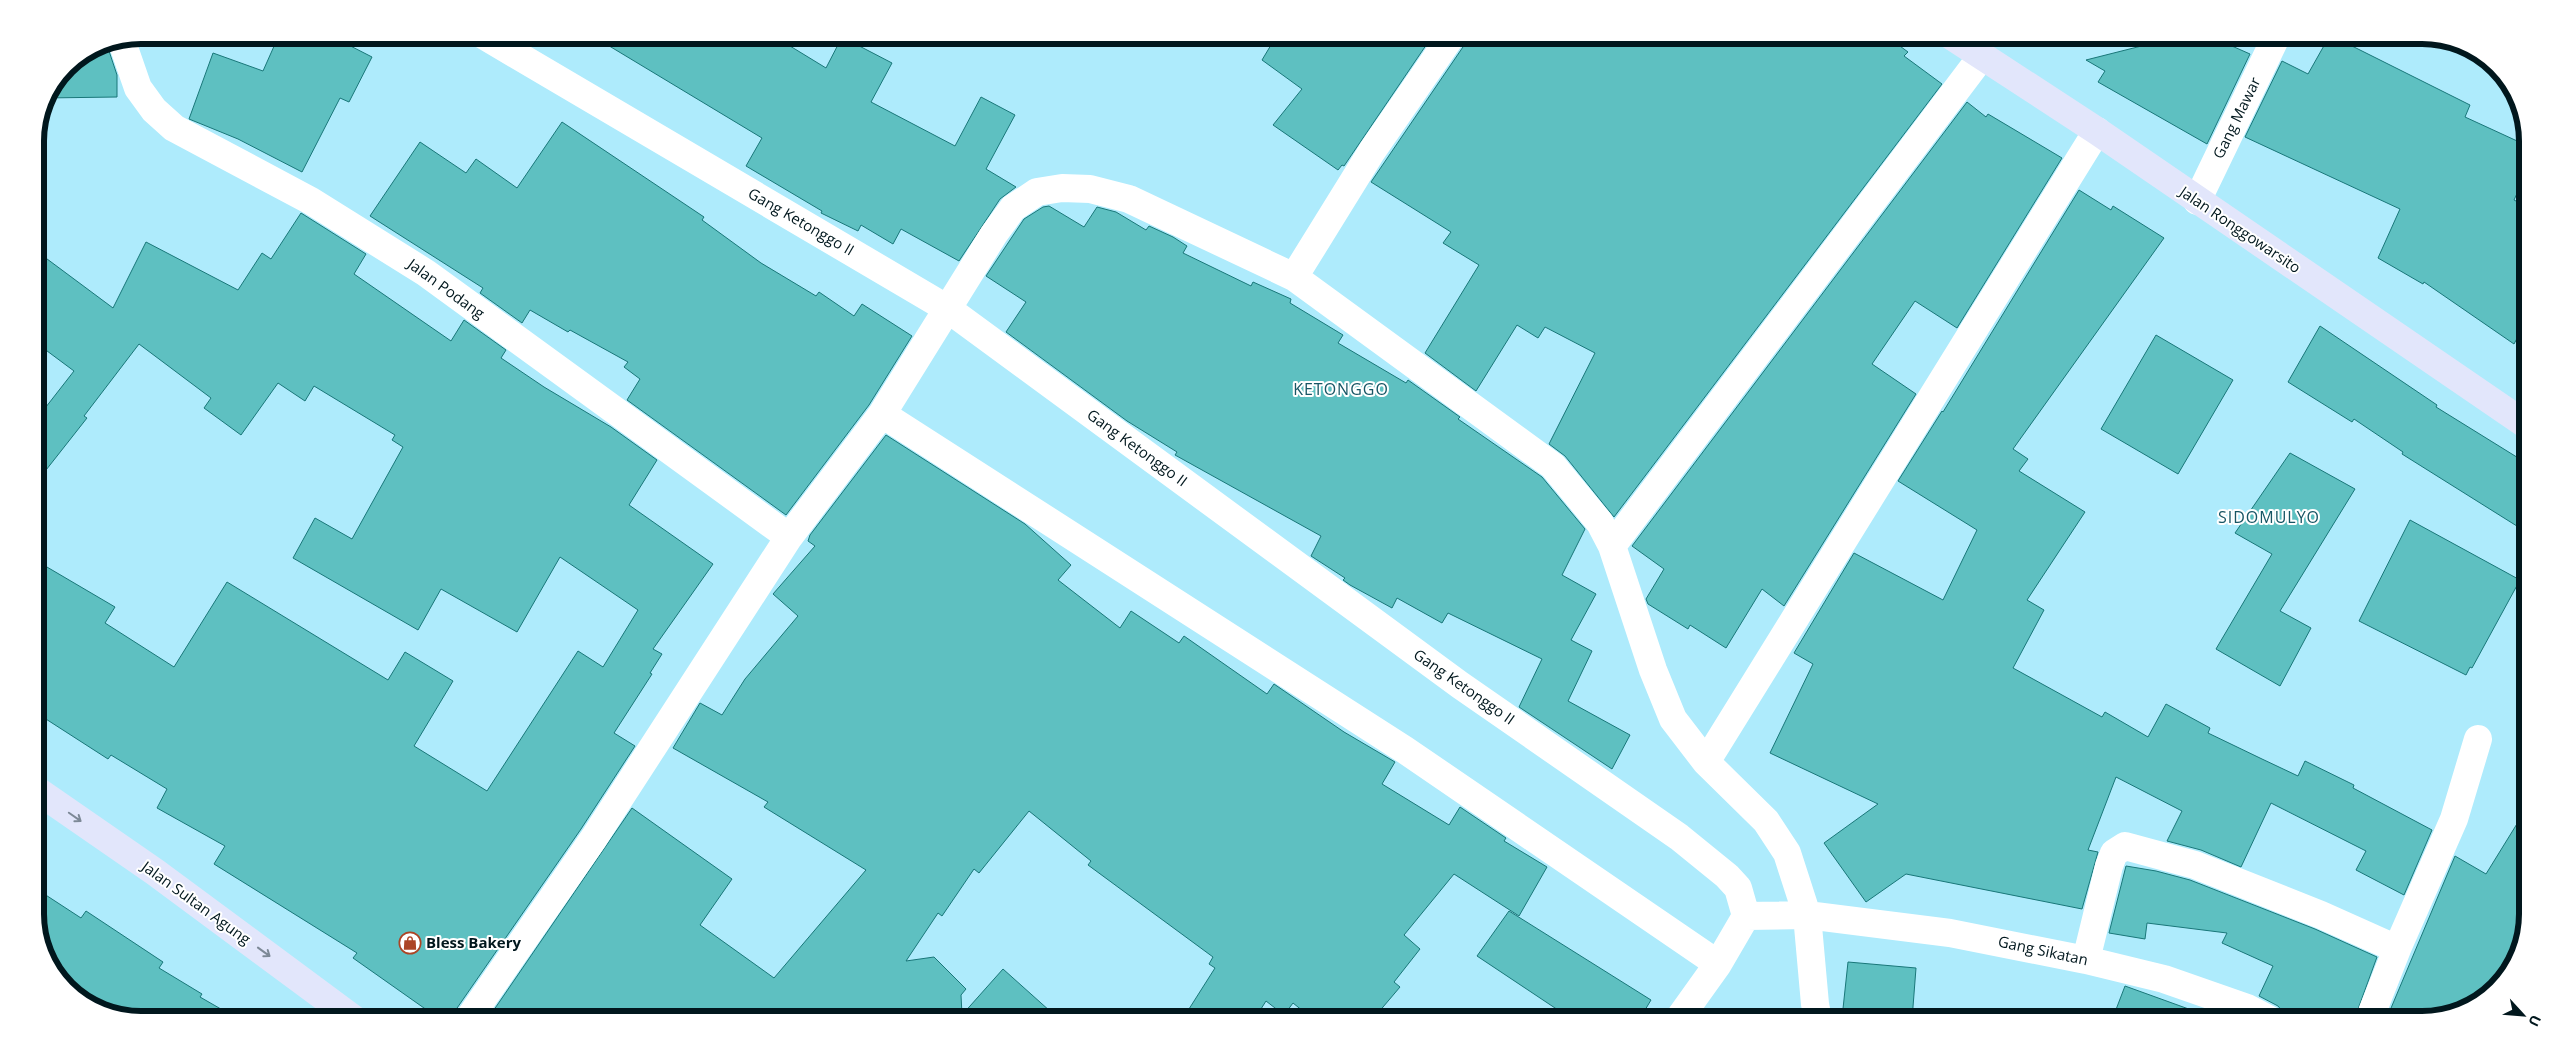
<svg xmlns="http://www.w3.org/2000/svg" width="2563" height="1055" font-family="'Open Sans',sans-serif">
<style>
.building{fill:#5ec0c1;stroke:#197779}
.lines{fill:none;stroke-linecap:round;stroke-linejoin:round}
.street{stroke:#fff;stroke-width:28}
.secondary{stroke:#e2e6fb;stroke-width:28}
.oneway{stroke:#7d8997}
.labels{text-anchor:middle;stroke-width:4;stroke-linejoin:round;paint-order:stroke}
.street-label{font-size:15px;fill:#01171d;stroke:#fff}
.poi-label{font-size:15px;font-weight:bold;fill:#01171d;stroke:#fff;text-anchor:start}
.neighbourhood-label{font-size:16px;letter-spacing:1px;fill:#175665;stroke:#fff}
.rim{fill:none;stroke:#01171d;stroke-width:6}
</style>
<rect width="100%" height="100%" fill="#aeebfc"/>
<path class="building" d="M 279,35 L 298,35 L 319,43 L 323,35 L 329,35 L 372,57 L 349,102 L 340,98 L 302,172 L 238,139 L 189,119 L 213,53 L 263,71 Z
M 591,35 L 772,35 L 826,68 L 842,37 L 892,63 L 871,102 L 955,146 L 981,97 L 1015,115 L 986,169 L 1016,187 L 1000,199 L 959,261 L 901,229 L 893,244 L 861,225 L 858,231 L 821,213 L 822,211 L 746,166 L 762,138 Z
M 1277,35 L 1433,35 L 1344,166 L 1342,165 L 1338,170 L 1273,125 L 1302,89 L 1262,60 Z
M 1467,35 L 1885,35 L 1908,52 L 1904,56 L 1942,84 L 1614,517 L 1565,456 L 1549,444 L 1595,353 L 1545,327 L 1538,338 L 1517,325 L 1476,391 L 1425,353 L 1479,265 L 1443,243 L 1451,232 L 1371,182 L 1465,44 Z
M 2185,35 L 2207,35 L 2250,54 L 2207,144 L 2098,82 L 2105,71 L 2086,60 Z
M 2330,35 L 2470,105 L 2465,117 L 2528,146 L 2528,170 L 2514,200 L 2528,207 L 2528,318 L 2514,344 L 2424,282 L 2423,284 L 2378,258 L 2400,209 L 2245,137 L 2282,61 L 2308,74 Z
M 107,45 L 117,75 L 117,97 L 44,98 L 66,66 L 96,46 Z
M 1967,102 L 1986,117 L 1988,114 L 2062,158 L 1957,328 L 1915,301 L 1872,364 L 1916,394 L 1784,606 L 1762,589 L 1726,648 L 1690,625 L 1688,629 L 1648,604 L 1646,599 L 1664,569 L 1632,546 Z
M 562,122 L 704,217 L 702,220 L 761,263 L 816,296 L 819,292 L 854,316 L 862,304 L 912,336 L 869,405 L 786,515 L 627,400 L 640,379 L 624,367 L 628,362 L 570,330 L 568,332 L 530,310 L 522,323 L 480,293 L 483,288 L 370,216 L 420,142 L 466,173 L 476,159 L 517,188 Z
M 2079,190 L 2111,210 L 2113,206 L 2164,238 L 2013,449 L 2028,459 L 2019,471 L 2085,512 L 2027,600 L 2044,610 L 2013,668 L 2102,717 L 2105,712 L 2148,737 L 2166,704 L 2210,728 L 2208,733 L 2262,759 L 2298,776 L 2305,761 L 2354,785 L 2353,788 L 2432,830 L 2404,895 L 2356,870 L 2366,851 L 2271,803 L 2241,867 L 2201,850 L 2167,841 L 2182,811 L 2116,777 L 2088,850 L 2098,852 L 2082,909 L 1906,874 L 1866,902 L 1824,843 L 1878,804 L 1770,753 L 1813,664 L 1794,653 L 1854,553 L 1943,600 L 1977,530 L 1898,481 L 1942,411 L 1943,412 Z
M 1049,206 L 1084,227 L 1097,207 L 1116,212 L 1146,230 L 1149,226 L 1173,237 L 1187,246 L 1183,253 L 1251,286 L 1253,282 L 1291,299 L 1290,303 L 1343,335 L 1338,343 L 1406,383 L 1408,380 L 1460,417 L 1458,419 L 1542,477 L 1585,529 L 1562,575 L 1596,594 L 1571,640 L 1592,651 L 1568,701 L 1630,735 L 1612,769 L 1519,707 L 1542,659 L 1448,613 L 1442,623 L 1397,598 L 1392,608 L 1350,585 L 1343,580 L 1345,578 L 1311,556 L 1321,536 L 1175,455 L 1177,452 L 1127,421 L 1006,332 L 1026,302 L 986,276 L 1024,219 L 1043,207 Z
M 301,213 L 366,254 L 354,274 L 451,341 L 464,320 L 506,350 L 501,358 L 544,387 L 611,427 L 657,460 L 629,505 L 713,564 L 653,649 L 662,654 L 650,673 L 652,674 L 614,733 L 635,746 L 581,829 L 455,1011 L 453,1020 L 441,1020 L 353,958 L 357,953 L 214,864 L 225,846 L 157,808 L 167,789 L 111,755 L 108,759 L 35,712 L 35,560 L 115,607 L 105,623 L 174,667 L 227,582 L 388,680 L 405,652 L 453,681 L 414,746 L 487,791 L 578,651 L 603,667 L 638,610 L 560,557 L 517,632 L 441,589 L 418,630 L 293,558 L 315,518 L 352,539 L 403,447 L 392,440 L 395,435 L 314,386 L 305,401 L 278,383 L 241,435 L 204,408 L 211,398 L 139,344 L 84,416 L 87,418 L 35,484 L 35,421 L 74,371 L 35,342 L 35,250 L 113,308 L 146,242 L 238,290 L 262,253 L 271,259 Z
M 2320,326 L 2437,405 L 2436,407 L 2528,464 L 2528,533 L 2402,454 L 2403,452 L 2354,419 L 2352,422 L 2288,382 Z
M 2156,335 L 2233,380 L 2178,474 L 2101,429 Z
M 886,435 L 1025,524 L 1071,565 L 1058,580 L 1120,628 L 1131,611 L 1179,643 L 1184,636 L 1267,694 L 1274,684 L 1344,732 L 1395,762 L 1382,784 L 1449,825 L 1460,807 L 1506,838 L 1504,841 L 1547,867 L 1519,916 L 1454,874 L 1404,935 L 1420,949 L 1394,982 L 1400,987 L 1372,1020 L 1314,1020 L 1293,1003 L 1284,1015 L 1266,1001 L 1254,1020 L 1182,1020 L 1215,968 L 1209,964 L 1213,957 L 1088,865 L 1091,861 L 1029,811 L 979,873 L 974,869 L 942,916 L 938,913 L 906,961 L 934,957 L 966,989 L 961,995 L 962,1015 L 1003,969 L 1060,1020 L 487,1020 L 632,808 L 732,879 L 700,925 L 774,978 L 866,870 L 764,807 L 768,802 L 673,748 L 700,703 L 722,715 L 745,679 L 798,616 L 773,594 L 815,546 L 808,541 L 810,535 Z
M 2290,453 L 2355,489 L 2280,611 L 2311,628 L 2280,686 L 2216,649 L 2272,554 L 2235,533 Z
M 2410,520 L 2520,580 L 2472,668 L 2470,667 L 2466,675 L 2359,621 Z
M 2528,806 L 2528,914 L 2520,955 L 2481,1002 L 2423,1020 L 2386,1020 L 2455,856 L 2486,874 Z
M 2126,866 L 2156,871 L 2190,880 L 2315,929 L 2377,957 L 2354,1020 L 2286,1020 L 2283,1012 L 2278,1006 L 2259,996 L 2273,966 L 2222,943 L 2227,933 L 2147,923 L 2145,939 L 2109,933 Z
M 35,888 L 81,918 L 86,911 L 163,962 L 159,968 L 202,994 L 200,997 L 240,1020 L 140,1020 L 100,1012 L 57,978 L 35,922 Z
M 1509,911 L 1651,1000 L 1639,1020 L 1573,1020 L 1477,956 Z
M 1848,962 L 1916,968 L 1912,1020 L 1842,1018 Z
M 2125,986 L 2208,1016 L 2207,1020 L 2112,1020 Z"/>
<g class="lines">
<path class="street" d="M 483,35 L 948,309 L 1460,685 L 1679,837 L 1727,876 L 1738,888 L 1746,916
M 121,39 L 138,88 L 154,110 L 174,128 L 311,201 L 426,273 L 789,537
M 2197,201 L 2277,35
M 1294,277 L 1372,151 L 1452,35
M 882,414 L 994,234 L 1013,208 L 1037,192 L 1062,188 L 1090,189 L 1129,199 L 1294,277 L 1553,466 L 1600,523 L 1612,546 L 1653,670 L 1673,719 L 1706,762 L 1766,821 L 1787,853 L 1807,915 L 1815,1004 L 1818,1020
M 1612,546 L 1982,56
M 1706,762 L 2097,131
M 1746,916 L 1807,915 L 1950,933 L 2086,960 L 2164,979 L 2247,1008 L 2270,1020
M 2086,960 L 2109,866 L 2114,853 L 2125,846 L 2195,865 L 2321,915 L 2397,949
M 468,1020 L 594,838 L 789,537 L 882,414 L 1405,750 L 1718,964
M 1678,1020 L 1718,964 L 1746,916
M 2369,1020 L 2397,949 L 2454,819 L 2478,739"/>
<path class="secondary" d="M 1950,35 L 2097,131 L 2528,426
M 35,789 L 155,872 L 355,1020"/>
</g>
<defs><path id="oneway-shaft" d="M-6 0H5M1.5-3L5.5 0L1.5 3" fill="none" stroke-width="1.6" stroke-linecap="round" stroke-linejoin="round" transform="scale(1.25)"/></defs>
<g class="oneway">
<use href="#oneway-shaft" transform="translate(75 817) rotate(35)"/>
<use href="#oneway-shaft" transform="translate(264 952) rotate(36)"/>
</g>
<defs>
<g id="shop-ring" transform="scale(1.125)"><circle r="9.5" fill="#fff" stroke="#ac4425" stroke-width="1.5"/><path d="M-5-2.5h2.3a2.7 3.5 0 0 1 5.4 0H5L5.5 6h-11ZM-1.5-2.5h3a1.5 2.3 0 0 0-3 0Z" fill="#ac4425"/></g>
</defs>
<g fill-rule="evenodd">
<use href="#shop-ring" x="410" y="943"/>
</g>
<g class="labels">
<g class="street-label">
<text transform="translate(2237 118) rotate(-64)" y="5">Gang Mawar</text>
<text transform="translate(801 222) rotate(30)" y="5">Gang Ketonggo II</text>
<text transform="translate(2240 230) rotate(34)" y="5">Jalan Ronggowarsito</text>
<text transform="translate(446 289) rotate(36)" y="5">Jalan Podang</text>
<text transform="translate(1137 448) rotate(36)" y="5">Gang Ketonggo II</text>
<text transform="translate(1464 687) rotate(35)" y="5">Gang Ketonggo II</text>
<text transform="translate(196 903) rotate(36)" y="5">Jalan Sultan Agung</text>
<text transform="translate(2043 951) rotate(12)" y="5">Gang Sikatan</text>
</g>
<g class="poi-label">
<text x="426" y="948">Bless Bakery</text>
</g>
<g class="neighbourhood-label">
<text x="1341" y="395">KETONGGO</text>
<text x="2269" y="523">SIDOMULYO</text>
</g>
</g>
<path d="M0 0H2563V1055H0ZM141 44H2422A97 97 0 0 1 2519 141V914A97 97 0 0 1 2422 1011H141A97 97 0 0 1 44 914V141A97 97 0 0 1 141 44Z" fill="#fff" fill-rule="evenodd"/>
<path class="rim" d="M141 44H2422A97 97 0 0 1 2519 141V914A97 97 0 0 1 2422 1011H141A97 97 0 0 1 44 914V141A97 97 0 0 1 141 44Z"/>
<g transform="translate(2523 1015) rotate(116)" stroke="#ffffff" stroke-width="4" paint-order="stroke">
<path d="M0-4L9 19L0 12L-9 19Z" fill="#01171d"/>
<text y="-8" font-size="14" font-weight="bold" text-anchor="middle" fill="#01171d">U</text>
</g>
</svg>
